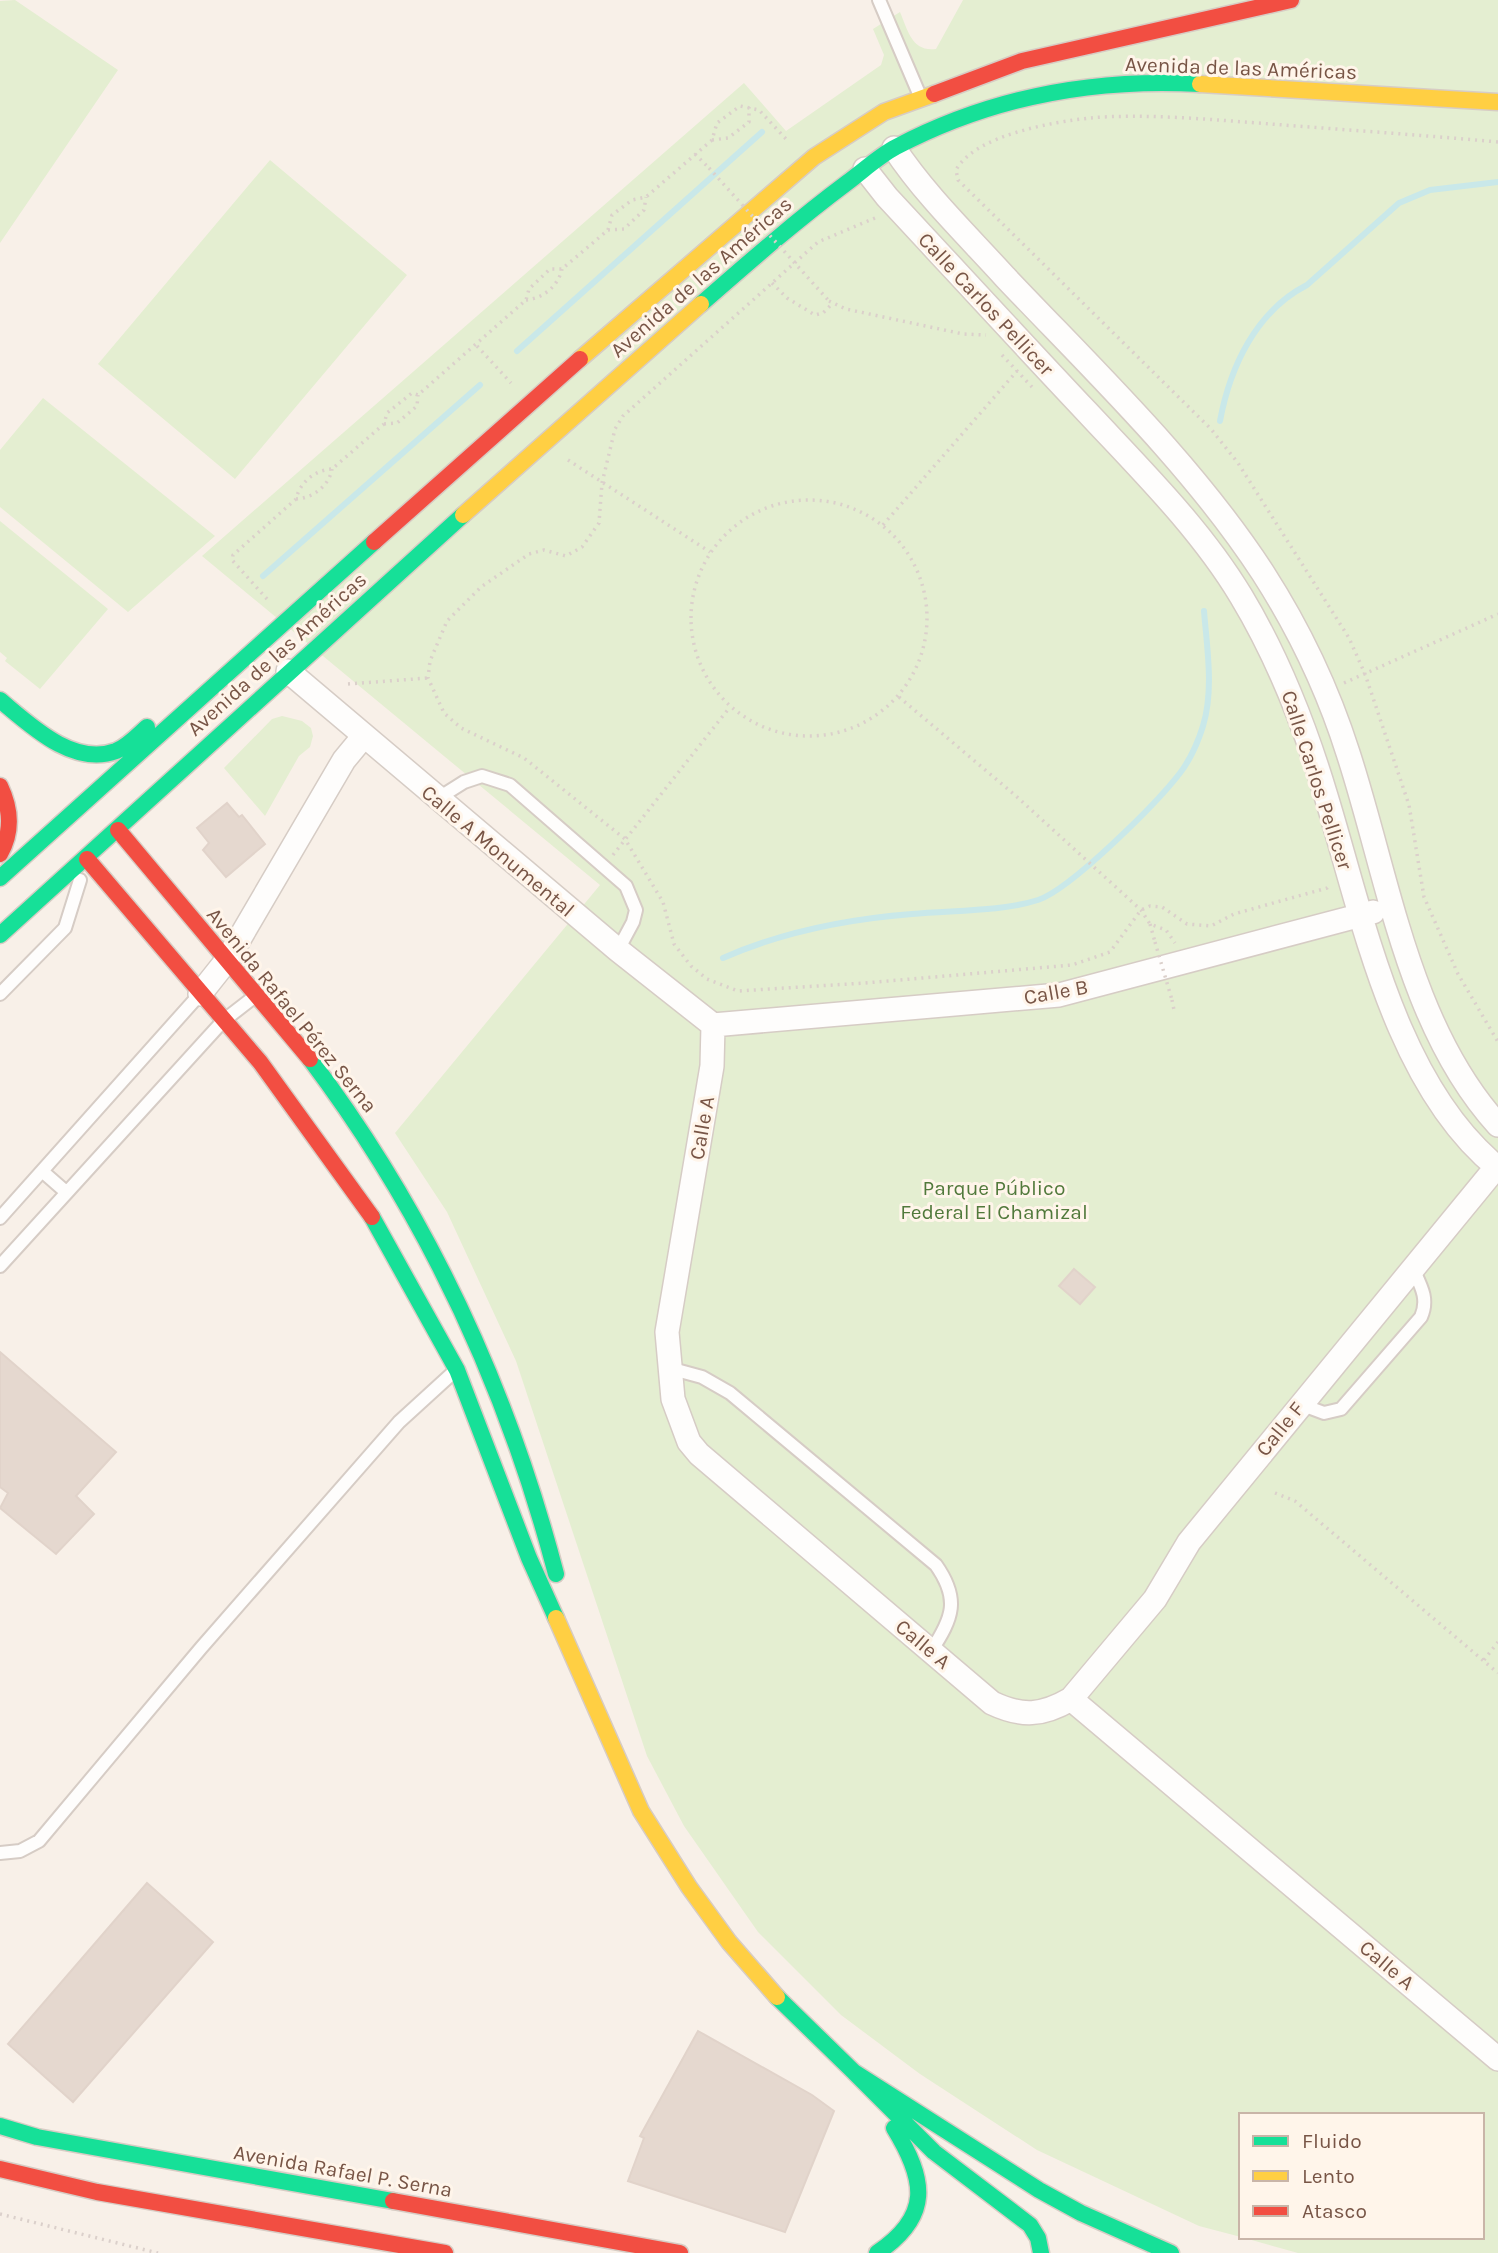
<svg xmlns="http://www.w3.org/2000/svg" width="1498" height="2253" font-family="Karla,sans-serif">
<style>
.green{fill:#e4eed1}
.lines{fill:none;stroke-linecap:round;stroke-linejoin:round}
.stream{stroke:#c9e8e9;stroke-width:6}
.building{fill:#e5d8cf;stroke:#e1d3ca;stroke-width:2}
.lane-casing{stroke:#d6ccc5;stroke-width:16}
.street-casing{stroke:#d6ccc5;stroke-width:26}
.fast-casing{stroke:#d7ccc4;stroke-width:19}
.slow-casing{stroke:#d7ccc4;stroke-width:19}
.jam-casing{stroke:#d7ccc4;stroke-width:19}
.path{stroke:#dbd0cb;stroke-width:3.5;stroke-dasharray:2 5;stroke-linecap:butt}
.lane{stroke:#fefdfc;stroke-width:12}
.street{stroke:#fefdfc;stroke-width:23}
.fast{stroke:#16e098;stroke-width:16}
.slow{stroke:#ffcf43;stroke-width:16}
.jam{stroke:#f24e42;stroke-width:16}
.path-bridge{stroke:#dbd0cb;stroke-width:3.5;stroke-dasharray:2 5;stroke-linecap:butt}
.labels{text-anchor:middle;stroke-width:6;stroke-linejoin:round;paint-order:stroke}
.street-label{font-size:21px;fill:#785546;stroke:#fff5ea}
.park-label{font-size:21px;fill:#51793b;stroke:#fff5ea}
</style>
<rect width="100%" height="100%" fill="#f8f0e8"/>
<path class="green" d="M 15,0 L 118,70 L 0,243 L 0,1 Z
M 963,0 L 1498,0 L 1498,2253 L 1298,2253 L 1241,2237 L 1482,2237 L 1482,2115 L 1241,2115 L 1241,2237 L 1199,2226 L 1037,2150 L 920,2074 L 841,2015 L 758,1932 L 684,1826 L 647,1756 L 516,1361 L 447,1212 L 395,1133 L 600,885 L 202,556 L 744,83 L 786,131 L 881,65 L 884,55 L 873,29 L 900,12 C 908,31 912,52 936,49 Z
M 270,160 L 407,275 L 235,479 L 98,364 Z
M 43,398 L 215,536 L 128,612 L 0,507 L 0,450 Z
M 0,521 L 108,609 L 40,689 L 5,661 L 7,658 L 0,652 Z
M 282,716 L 302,721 L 311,728 L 313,736 L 310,747 L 299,756 L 265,816 L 224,768 L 272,719 Z"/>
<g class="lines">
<path class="stream" d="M 517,351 L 762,132
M 1220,421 C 1230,367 1256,311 1307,285 L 1399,203 L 1430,190 L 1498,182
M 263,576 L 480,385
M 723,958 C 782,932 848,919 912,914 C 952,910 1000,912 1038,900 C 1071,889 1157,803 1180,773 C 1190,760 1198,742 1203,726 C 1214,690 1207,648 1204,611"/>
</g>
<path class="building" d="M 227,803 L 239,817 L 242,815 L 265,844 L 226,877 L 203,850 L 209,843 L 197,828 Z
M 1074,1269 L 1095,1287 L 1080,1304 L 1059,1286 Z
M 0,1352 L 116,1452 L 76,1496 L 94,1514 L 56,1554 L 0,1508 L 8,1493 L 0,1487 Z
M 147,1883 L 213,1942 L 73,2102 L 8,2044 Z
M 698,2031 L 812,2095 L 834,2111 L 785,2232 L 628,2181 L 644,2138 L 640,2136 Z"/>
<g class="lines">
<g class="lane-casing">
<path id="lane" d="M 879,0 L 920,96
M 437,799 L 464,782 L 482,776 L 510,785 L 626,886 L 636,910 L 633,922 L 618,950
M 0,994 L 65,928 L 80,880
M 42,1171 L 66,1192
M 0,1218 L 200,994
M 0,1266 L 223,1021 L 254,997
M 669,1368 L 702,1377 L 730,1393 L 936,1565 C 960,1599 953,1618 931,1651
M 1300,1404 L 1324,1413 L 1341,1409 L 1421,1317 C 1429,1299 1421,1286 1413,1269
M 0,1853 L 20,1851 L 39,1841 L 201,1648 L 399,1422 L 456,1370"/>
</g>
<g class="street-casing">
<path id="street" d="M 894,148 C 926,196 967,235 1005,277 C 1094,371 1192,464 1263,573 C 1299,629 1328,690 1348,753 C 1388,875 1408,1026 1498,1125
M 865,169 L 887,197 C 954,269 1020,341 1087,412 C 1141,470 1200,528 1241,596 C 1279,659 1305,726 1326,796 C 1363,917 1395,1085 1498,1168
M 288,671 L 618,950 L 713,1025
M 200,994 L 227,960 L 344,760 L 363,737
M 713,1025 L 712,1066 L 667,1332 L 673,1399 L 689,1442 L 699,1454 L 992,1703 C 1022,1717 1042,1716 1071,1699 L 1155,1599 L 1189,1542 L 1498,1165
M 713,1025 L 1059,995 L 1373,912
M 1071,1699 L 1498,2059"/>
</g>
<g class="fast-casing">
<path id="fast" d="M 701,304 C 749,262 797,220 848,182 C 864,170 879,156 896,147 C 991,97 1093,78 1200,84
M 0,700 C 30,725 73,767 116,751 C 128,746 138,735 147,727
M 0,878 L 374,542
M 0,935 L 463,515
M 310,1059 C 426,1213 507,1387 556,1574
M 372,1217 L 457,1370 L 529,1558 L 556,1618
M 777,1997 L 854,2072 L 1039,2190 L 1081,2213 L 1171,2253
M 854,2072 L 934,2152 L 1030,2225 L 1038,2238 L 1041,2253
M 0,2126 L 37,2137 L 393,2201
M 877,2253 C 932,2216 926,2180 894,2128"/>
</g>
<g class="slow-casing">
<path id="slow" d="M 1200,84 L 1498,102
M 580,359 L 814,157 L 884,112 L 934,94
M 463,515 L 701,304
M 556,1618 L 641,1811 L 689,1887 L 729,1942 L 777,1997"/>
</g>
<g class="jam-casing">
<path id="jam" d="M 934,94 L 1022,61 L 1291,0
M 374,542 L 580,359
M 0,786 C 11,809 13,831 0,854
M 118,830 L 310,1059
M 87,859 L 260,1062 L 372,1217
M 0,2169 L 97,2192 L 445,2253
M 393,2201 L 680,2253"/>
</g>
<path class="path" d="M 712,140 L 728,138 L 749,122 L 749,107
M 1498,142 C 1422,135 1346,130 1271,124 C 1216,120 1144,113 1090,118 C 1053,122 975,135 956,170 L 958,180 L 1211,429 L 1238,463 L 1349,638 L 1365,674 L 1409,805 L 1424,897 L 1458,974 L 1498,1042
M 695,154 L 709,168
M 875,218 L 818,242 L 623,416 L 615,429 L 602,483 L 599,523 L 582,547 L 566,556 L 544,550 L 529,554 L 481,587 L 447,621 L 430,661 L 428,678 L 444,713 L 461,728 L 524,758 L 625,839 L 663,902 L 674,944 L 691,966 L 707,979 L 738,991 L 865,983 L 1072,965 L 1110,952 L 1141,910 L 1150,906 L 1162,907 L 1187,924 L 1211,926 L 1234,914 L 1327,888 L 1330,885
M 608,230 L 624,229 L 644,210 L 646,197
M 772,283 L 787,298 L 815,315 L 823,313 L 832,304
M 526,300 C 544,298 558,286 562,269
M 829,301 L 846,309 L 963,334 L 986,335
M 477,346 L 511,383
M 1002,355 L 1032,387
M 384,424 L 397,423 L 417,406 L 418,395
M 568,460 L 710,552
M 296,499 C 313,498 329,486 332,469
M691 618a118 118 0 1 1 236 0a118 118 0 1 1-236 0Z
M 883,525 L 1017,371
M 267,599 L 232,560 L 233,555 L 296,499 C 300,482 315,470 332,469 L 384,424 L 387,413 L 412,393 L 418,395 L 526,300 L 529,289 L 550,269 L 562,269 L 608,230 L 612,215 L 632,200 L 646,197 L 712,140 L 717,123 L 740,106 L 759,110 L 787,140
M 1344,683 L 1498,614
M 348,684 L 428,678
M 899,697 L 1016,796 L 1141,910 L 1150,924 L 1166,930 L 1175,943
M 613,855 L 730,707
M 1150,924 L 1155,942
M 1172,1000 L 1174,1010
M 1275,1493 L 1295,1501 L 1498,1673
M 1484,1660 L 1498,1642
M 0,2214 L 158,2253"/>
<use href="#lane" class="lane"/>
<use href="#street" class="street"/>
<use href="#fast" class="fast"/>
<use href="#slow" class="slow"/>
<use href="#jam" class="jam"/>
<path class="path-bridge" d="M 709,168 L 829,301
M 1155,942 L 1172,1000"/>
</g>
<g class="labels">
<g class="street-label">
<text transform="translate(1241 68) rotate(2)" y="7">Avenida de las Américas</text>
<text transform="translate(701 277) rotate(-41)" y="7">Avenida de las Américas</text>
<text transform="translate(986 304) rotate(47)" y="7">Calle Carlos Pellicer</text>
<text transform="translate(277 654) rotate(-42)" y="7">Avenida de las Américas</text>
<text transform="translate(1317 780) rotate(72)" y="7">Calle Carlos Pellicer</text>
<text transform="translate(498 851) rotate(40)" y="7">Calle A Monumental</text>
<text transform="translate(1056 992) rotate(-10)" y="7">Calle B</text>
<text transform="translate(292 1010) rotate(51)" y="7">Avenida Rafael Pérez Serna</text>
<text transform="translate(702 1128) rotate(-80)" y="7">Calle A</text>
<text transform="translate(1280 1429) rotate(-51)" y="7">Calle F</text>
<text transform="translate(923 1644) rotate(40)" y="7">Calle A</text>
<text transform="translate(1387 1965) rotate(40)" y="7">Calle A</text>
<text transform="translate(343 2171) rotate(10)" y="7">Avenida Rafael P. Serna</text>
</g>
<g class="park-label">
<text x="994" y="1195">Parque Público<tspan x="994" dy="24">Federal El Chamizal</tspan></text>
</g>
</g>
<rect x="1239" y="2113" width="245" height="126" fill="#fff5ea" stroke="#c9b5a8" stroke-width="2"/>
<rect x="1253" y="2136" width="35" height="10" fill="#16e098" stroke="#c9b5a8" stroke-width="2"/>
<text x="1302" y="2148" font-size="21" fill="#785546">Fluido</text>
<rect x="1253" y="2171" width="35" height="10" fill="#ffcf43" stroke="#c9b5a8" stroke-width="2"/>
<text x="1302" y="2183" font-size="21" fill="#785546">Lento</text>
<rect x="1253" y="2206" width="35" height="10" fill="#f24e42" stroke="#c9b5a8" stroke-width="2"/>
<text x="1302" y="2218" font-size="21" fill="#785546">Atasco</text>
</svg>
